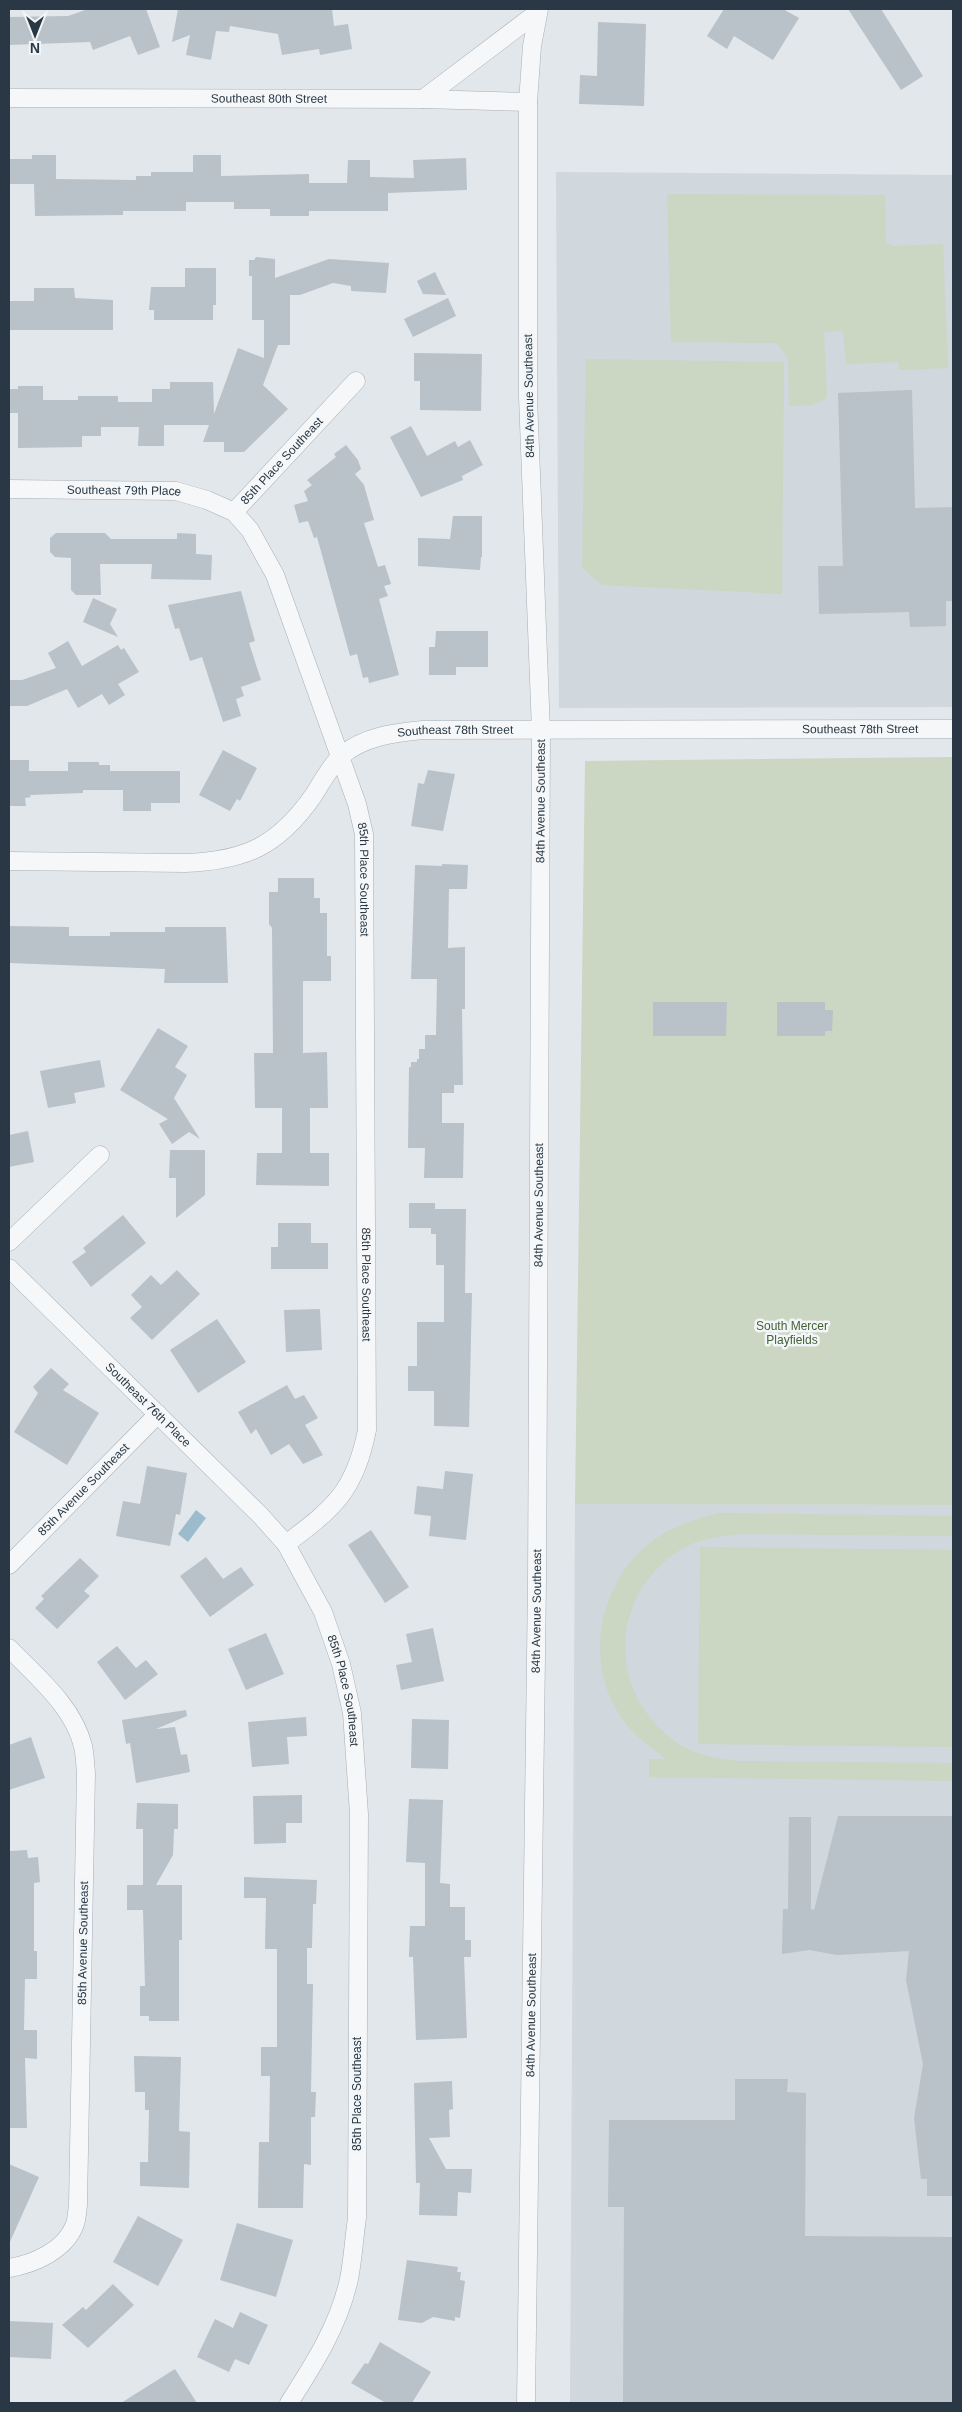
<svg xmlns="http://www.w3.org/2000/svg" width="962" height="2412" font-family="Arial,sans-serif">
<style>
.built{fill:#d0d7dd}
.green{fill:#cbd6c3}
.water{fill:#9cbccd}
.building{fill:#b9c1c9}
.lines{fill:none;stroke-linecap:round;stroke-linejoin:round}
.minor-casing{stroke:#a7afb6;stroke-width:19}
.minor{stroke:#f5f7f9;stroke-width:18}
.labels{text-anchor:middle;stroke-width:5;stroke-linejoin:round;paint-order:stroke}
.street-label{font-size:12px;fill:#293844;stroke:#f2f6f8}
.park-label{font-size:12px;fill:#456136;stroke:#f2f6f8}
</style>
<rect width="100%" height="100%" fill="#e2e7eb"/>
<path class="built" d="M 556,172 L 953,175 L 953,707 L 559,708 Z
M 575,1504 L 953,1505 L 953,2403 L 570,2403 Z"/>
<path class="green" d="M 667,194 L 885,195 L 886,243 L 893,246 L 943,244 L 948,368 L 899,370 L 898,362 L 846,364 L 843,331 L 824,332 L 827,394 L 825,399 L 812,405 L 789,406 L 788,358 L 777,343 L 671,342 Z
M 586,359 L 784,362 L 782,594 L 602,585 L 582,568 Z
M 953,757 L 953,1505 L 575,1504 L 585,761 Z
M 719,1513 L 953,1516 L 953,1536 L 738,1534 C 718,1537 697,1539 680,1550 C 607,1597 607,1696 679,1744 C 696,1756 717,1758 737,1761 L 953,1763 L 953,1781 L 649,1777 L 649,1759 L 666,1759 C 652,1748 637,1738 626,1724 C 583,1669 596,1589 647,1545 C 668,1528 693,1519 719,1513 Z
M 700,1547 L 953,1550 L 953,1747 L 698,1744 Z"/>
<path class="water" d="M 196,1510 L 206,1518 L 188,1542 L 178,1534 Z"/>
<path class="building" d="M 88,9 L 146,9 L 160,47 L 138,55 L 130,36 L 93,50 L 90,42 L 9,45 L 9,17 L 68,16 Z
M 178,9 L 332,9 L 334,26 L 348,24 L 352,49 L 320,55 L 319,49 L 282,55 L 278,34 L 230,26 L 229,32 L 216,31 L 211,60 L 186,55 L 190,35 L 172,42 Z
M 724,9 L 783,9 L 799,18 L 773,60 L 734,36 L 727,49 L 707,36 Z
M 848,9 L 881,9 L 923,76 L 901,90 Z
M 598,22 L 646,24 L 644,106 L 579,104 L 580,75 L 597,76 Z
M 32,155 L 56,155 L 56,179 L 136,180 L 136,176 L 151,176 L 151,172 L 193,172 L 193,155 L 221,155 L 221,176 L 309,174 L 309,183 L 347,183 L 348,160 L 370,160 L 370,177 L 414,178 L 413,160 L 466,158 L 467,190 L 388,193 L 388,211 L 309,211 L 309,216 L 270,216 L 270,209 L 234,209 L 234,202 L 186,202 L 186,211 L 123,211 L 123,215 L 35,216 L 34,184 L 9,184 L 9,159 L 32,159 Z
M 256,257 L 275,259 L 275,278 L 329,259 L 389,263 L 386,293 L 351,291 L 351,286 L 333,283 L 300,295 L 290,295 L 290,345 L 278,345 L 263,385 L 288,409 L 244,452 L 224,452 L 224,442 L 203,442 L 209,425 L 164,425 L 164,446 L 138,446 L 139,427 L 101,427 L 101,436 L 82,436 L 82,447 L 18,448 L 18,413 L 9,413 L 9,389 L 18,389 L 18,386 L 43,386 L 43,400 L 78,400 L 78,396 L 118,396 L 118,402 L 152,402 L 152,389 L 170,389 L 170,382 L 213,382 L 214,414 L 238,348 L 264,358 L 264,320 L 252,320 L 252,276 L 249,276 L 249,260 L 254,260 Z
M 185,268 L 216,268 L 216,305 L 213,305 L 213,320 L 154,320 L 154,310 L 149,310 L 151,287 L 185,287 Z
M 435,272 L 446,295 L 423,294 L 417,281 Z
M 34,288 L 74,288 L 75,298 L 113,300 L 113,330 L 9,330 L 9,301 L 34,301 Z
M 448,298 L 456,316 L 413,337 L 404,319 Z
M 414,353 L 482,354 L 481,411 L 420,410 L 420,381 L 414,381 Z
M 912,390 L 915,508 L 953,507 L 953,601 L 946,601 L 946,626 L 910,627 L 909,612 L 819,614 L 818,566 L 843,566 L 838,393 Z
M 411,426 L 427,456 L 455,441 L 458,447 L 470,440 L 483,465 L 462,476 L 463,480 L 421,497 L 390,437 Z
M 346,445 L 358,460 L 361,469 L 355,474 L 364,485 L 374,520 L 364,523 L 378,567 L 385,565 L 391,584 L 384,586 L 388,596 L 379,599 L 399,675 L 369,683 L 368,677 L 363,678 L 357,654 L 350,656 L 317,537 L 314,538 L 308,521 L 299,523 L 294,505 L 308,501 L 304,491 L 312,485 L 307,480 L 336,457 L 334,454 Z
M 453,516 L 482,516 L 482,557 L 481,557 L 480,570 L 418,566 L 418,538 L 450,539 Z
M 56,533 L 105,533 L 111,539 L 177,539 L 177,533 L 196,534 L 196,554 L 212,555 L 211,580 L 151,579 L 152,564 L 100,564 L 101,595 L 76,595 L 71,590 L 71,558 L 55,557 L 50,552 L 50,538 Z
M 241,591 L 255,641 L 249,643 L 261,680 L 241,687 L 244,696 L 236,699 L 241,716 L 223,722 L 202,657 L 190,661 L 179,628 L 175,629 L 168,605 Z
M 93,598 L 117,609 L 110,624 L 118,637 L 83,622 Z
M 436,631 L 488,631 L 488,667 L 456,667 L 456,675 L 429,675 L 429,647 L 435,647 Z
M 68,641 L 82,666 L 118,645 L 121,650 L 124,648 L 139,672 L 118,684 L 125,695 L 109,705 L 102,694 L 78,708 L 67,689 L 27,706 L 9,706 L 9,680 L 22,680 L 56,668 L 48,653 Z
M 223,750 L 257,768 L 240,801 L 237,799 L 230,811 L 199,795 Z
M 9,760 L 29,760 L 29,771 L 68,771 L 68,762 L 99,762 L 99,765 L 110,765 L 110,771 L 180,771 L 180,803 L 151,803 L 151,811 L 123,811 L 123,790 L 83,790 L 83,793 L 30,795 L 31,797 L 25,798 L 26,806 L 9,806 Z
M 428,770 L 455,774 L 443,831 L 411,826 L 418,783 L 424,784 Z
M 442,864 L 468,865 L 467,889 L 449,889 L 448,948 L 465,947 L 465,1009 L 462,1009 L 463,1085 L 454,1085 L 454,1093 L 442,1093 L 442,1123 L 464,1123 L 463,1178 L 424,1178 L 425,1148 L 408,1148 L 409,1067 L 411,1067 L 411,1062 L 417,1062 L 417,1059 L 419,1059 L 419,1049 L 425,1049 L 425,1035 L 436,1035 L 437,979 L 411,979 L 415,865 L 442,866 Z
M 278,878 L 314,878 L 314,898 L 320,898 L 320,913 L 327,913 L 327,956 L 331,956 L 331,981 L 303,981 L 303,1053 L 327,1052 L 328,1108 L 310,1108 L 310,1153 L 329,1153 L 329,1186 L 256,1185 L 257,1153 L 282,1153 L 282,1108 L 255,1108 L 254,1053 L 273,1053 L 272,928 L 269,924 L 269,892 L 278,892 Z
M 9,926 L 69,927 L 69,936 L 110,936 L 110,932 L 165,932 L 165,927 L 226,927 L 228,983 L 164,983 L 165,969 L 10,963 Z
M 653,1002 L 727,1002 L 726,1036 L 653,1036 Z
M 777,1002 L 825,1002 L 825,1010 L 833,1010 L 832,1031 L 825,1031 L 825,1036 L 777,1036 Z
M 158,1028 L 188,1046 L 175,1067 L 187,1075 L 174,1098 L 200,1139 L 189,1132 L 172,1144 L 159,1124 L 168,1119 L 120,1090 Z
M 100,1060 L 105,1087 L 74,1093 L 76,1103 L 48,1108 L 40,1071 Z
M 28,1131 L 34,1162 L 9,1167 L 9,1135 Z
M 170,1150 L 205,1150 L 205,1195 L 176,1218 L 176,1178 L 169,1178 Z
M 409,1203 L 435,1203 L 435,1209 L 466,1209 L 465,1293 L 472,1293 L 469,1427 L 434,1426 L 434,1391 L 408,1391 L 408,1366 L 417,1366 L 417,1322 L 444,1322 L 444,1265 L 436,1265 L 436,1234 L 431,1234 L 431,1228 L 409,1228 Z
M 123,1215 L 146,1243 L 91,1287 L 72,1262 L 86,1252 L 83,1248 Z
M 278,1223 L 311,1223 L 311,1243 L 328,1243 L 328,1269 L 271,1269 L 271,1247 L 278,1247 Z
M 177,1270 L 200,1294 L 152,1340 L 130,1318 L 142,1307 L 131,1295 L 151,1275 L 161,1285 Z
M 320,1309 L 322,1350 L 286,1352 L 284,1310 Z
M 217,1319 L 246,1362 L 198,1393 L 170,1350 Z
M 51,1368 L 69,1384 L 63,1390 L 99,1413 L 67,1465 L 14,1432 L 38,1393 L 33,1387 Z
M 287,1385 L 295,1399 L 304,1395 L 318,1418 L 305,1425 L 323,1455 L 303,1464 L 289,1444 L 271,1455 L 256,1429 L 251,1434 L 238,1412 Z
M 147,1466 L 187,1473 L 180,1515 L 176,1514 L 170,1546 L 116,1536 L 123,1501 L 140,1504 Z
M 445,1471 L 473,1474 L 466,1540 L 429,1536 L 431,1516 L 414,1514 L 417,1486 L 443,1489 Z
M 371,1530 L 409,1587 L 385,1603 L 348,1545 Z
M 206,1557 L 223,1579 L 241,1567 L 254,1585 L 210,1617 L 180,1576 Z
M 80,1558 L 99,1576 L 84,1591 L 90,1596 L 57,1629 L 35,1608 L 44,1599 L 41,1596 Z
M 433,1628 L 444,1681 L 401,1690 L 396,1665 L 412,1662 L 406,1634 Z
M 266,1633 L 284,1674 L 246,1690 L 228,1649 Z
M 117,1646 L 136,1668 L 146,1660 L 158,1674 L 125,1700 L 97,1662 Z
M 186,1710 L 187,1716 L 156,1729 L 175,1727 L 181,1755 L 187,1754 L 190,1772 L 136,1783 L 130,1743 L 126,1744 L 122,1720 Z
M 306,1717 L 307,1736 L 287,1737 L 289,1764 L 252,1767 L 248,1722 Z
M 412,1719 L 449,1720 L 448,1769 L 411,1768 Z
M 31,1737 L 45,1778 L 9,1790 L 9,1745 Z
M 302,1795 L 302,1823 L 286,1823 L 286,1843 L 254,1844 L 253,1796 Z
M 409,1799 L 443,1800 L 440,1883 L 450,1884 L 450,1907 L 465,1907 L 465,1940 L 471,1940 L 471,1957 L 464,1957 L 467,2038 L 416,2040 L 413,1957 L 409,1957 L 410,1926 L 425,1926 L 425,1863 L 406,1862 Z
M 137,1803 L 178,1804 L 178,1829 L 174,1829 L 173,1855 L 156,1885 L 182,1885 L 182,1940 L 179,1940 L 179,2021 L 149,2021 L 149,2016 L 140,2016 L 140,1986 L 145,1986 L 143,1910 L 127,1910 L 127,1885 L 143,1885 L 143,1829 L 136,1829 Z
M 838,1816 L 953,1816 L 953,2196 L 927,2196 L 927,2179 L 921,2179 L 914,2118 L 923,2064 L 906,1980 L 909,1951 L 837,1955 L 809,1950 L 782,1954 L 783,1909 L 788,1909 L 789,1817 L 811,1817 L 811,1909 L 814,1910 Z
M 27,1850 L 28,1858 L 38,1857 L 40,1882 L 34,1883 L 34,1951 L 37,1951 L 37,1979 L 25,1979 L 24,2030 L 37,2030 L 37,2059 L 25,2058 L 27,2128 L 9,2128 L 9,1851 Z
M 244,1877 L 317,1880 L 316,1904 L 313,1904 L 312,1948 L 307,1948 L 307,1984 L 313,1984 L 311,2092 L 316,2092 L 315,2117 L 311,2117 L 311,2165 L 304,2164 L 303,2208 L 258,2208 L 259,2142 L 269,2142 L 270,2076 L 261,2076 L 261,2047 L 277,2047 L 277,1949 L 265,1949 L 266,1898 L 244,1898 Z
M 134,2056 L 181,2057 L 179,2131 L 190,2132 L 189,2188 L 140,2186 L 140,2162 L 148,2162 L 149,2110 L 145,2110 L 145,2092 L 135,2092 Z
M 735,2079 L 788,2079 L 787,2092 L 806,2093 L 805,2236 L 953,2237 L 953,2403 L 623,2403 L 624,2207 L 608,2207 L 609,2120 L 735,2120 Z
M 452,2081 L 453,2109 L 449,2110 L 450,2137 L 429,2138 L 446,2169 L 472,2169 L 471,2193 L 458,2192 L 457,2216 L 419,2215 L 420,2183 L 416,2183 L 414,2083 Z
M 9,2164 L 39,2177 L 9,2244 Z
M 138,2216 L 183,2240 L 158,2286 L 113,2262 Z
M 237,2223 L 293,2240 L 276,2297 L 220,2280 Z
M 407,2260 L 458,2267 L 457,2272 L 461,2272 L 460,2280 L 465,2281 L 460,2318 L 455,2317 L 455,2321 L 433,2317 L 422,2323 L 398,2320 Z
M 113,2284 L 134,2305 L 88,2348 L 62,2325 L 83,2307 L 86,2310 Z
M 240,2312 L 268,2325 L 249,2365 L 235,2359 L 229,2372 L 197,2357 L 215,2319 L 233,2328 Z
M 9,2321 L 53,2323 L 51,2359 L 9,2357 Z
M 380,2342 L 431,2372 L 412,2403 L 386,2403 L 351,2383 L 365,2363 L 368,2364 Z
M 175,2369 L 197,2403 L 121,2403 Z"/>
<g class="lines">
<g class="minor-casing">
<g id="minor">
<path id="s1" d="M 9,98 L 423,99 L 528,102"/>
<path d="M 423,99 L 538,12"/>
<path id="s2" d="M 9,489 L 176,491 L 207,500 L 234,512 L 250,530 L 275,575 L 357,804 L 364,834 L 367,1430 C 355,1491 334,1508 286,1544 L 323,1612 L 341,1664 L 352,1713 L 359,1814 L 357,2218 C 354,2238 353,2259 349,2279 C 339,2325 314,2364 289,2403"/>
<path id="s3" d="M 234,512 L 356,381"/>
<path id="s4" d="M 9,861 L 185,863 C 245,861 278,846 313,796 C 321,784 330,766 341,756 C 364,736 394,733 423,730 L 953,729"/>
<path d="M 9,1242 L 100,1155"/>
<path id="s5" d="M 9,1268 L 260,1515 L 286,1544"/>
<path id="s6" d="M 9,1565 L 158,1414"/>
<path d="M 9,1648 C 37,1677 73,1706 83,1746 C 85,1755 85,1764 86,1773 L 78,2205 C 77,2211 77,2218 75,2224 C 66,2250 34,2264 9,2268"/>
<path id="s7" d="M 526,2403 L 537,1582 L 541,731 L 528,397 L 528,102 L 532,46 L 539,9"/>
</g>
</g>
<use href="#minor" class="minor"/>
</g>
<g class="labels">
<g class="street-label">
<text dy="4" stroke="none"><textPath href="#s1" startOffset="260">Southeast 80th Street</textPath></text>
<text transform="translate(529 396) rotate(-91)" y="4">84th Avenue Southeast</text>
<text dy="4" stroke="none"><textPath href="#s3" startOffset="70">85th Place Southeast</textPath></text>
<text dy="4" stroke="none"><textPath href="#s2" startOffset="115">Southeast 79th Place</textPath></text>
<text dy="4" stroke="none"><textPath href="#s4" startOffset="901">Southeast 78th Street</textPath></text>
<text dy="4" stroke="none"><textPath href="#s4" startOffset="496">Southeast 78th Street</textPath></text>
<text dy="4" stroke="none"><textPath href="#s7" startOffset="1602">84th Avenue Southeast</textPath></text>
<text dy="4" stroke="none"><textPath href="#s2" startOffset="624">85th Place Southeast</textPath></text>
<text dy="4" stroke="none"><textPath href="#s7" startOffset="1198">84th Avenue Southeast</textPath></text>
<text dy="4" stroke="none"><textPath href="#s2" startOffset="1029">85th Place Southeast</textPath></text>
<text dy="4" stroke="none"><textPath href="#s5" startOffset="195">Southeast 76th Place</textPath></text>
<text dy="4" stroke="none"><textPath href="#s6" startOffset="106">85th Avenue Southeast</textPath></text>
<text dy="4" stroke="none"><textPath href="#s7" startOffset="792">84th Avenue Southeast</textPath></text>
<text dy="4" stroke="none"><textPath href="#s2" startOffset="1478">85th Place Southeast</textPath></text>
<text transform="translate(83 1943) rotate(-89)" y="4">85th Avenue Southeast</text>
<text dy="4" stroke="none"><textPath href="#s7" startOffset="388">84th Avenue Southeast</textPath></text>
<text transform="translate(357 2094) rotate(-90)" y="4">85th Place Southeast</text>
</g>
<g class="park-label">
<text x="792" y="1330">South Mercer<tspan x="792" dy="14">Playfields</tspan></text>
</g>
</g>
<rect width="962" height="2412" fill="none" stroke="#293844" stroke-width="20"/>
<g transform="translate(35 35) rotate(180)" stroke="#f2f6f8" stroke-width="4" paint-order="stroke">
<path d="M0-4L9 19L0 12L-9 19Z" fill="#293844"/>
<text y="-8" font-size="14" font-weight="bold" text-anchor="middle" fill="#293844">N</text>
</g>
</svg>
